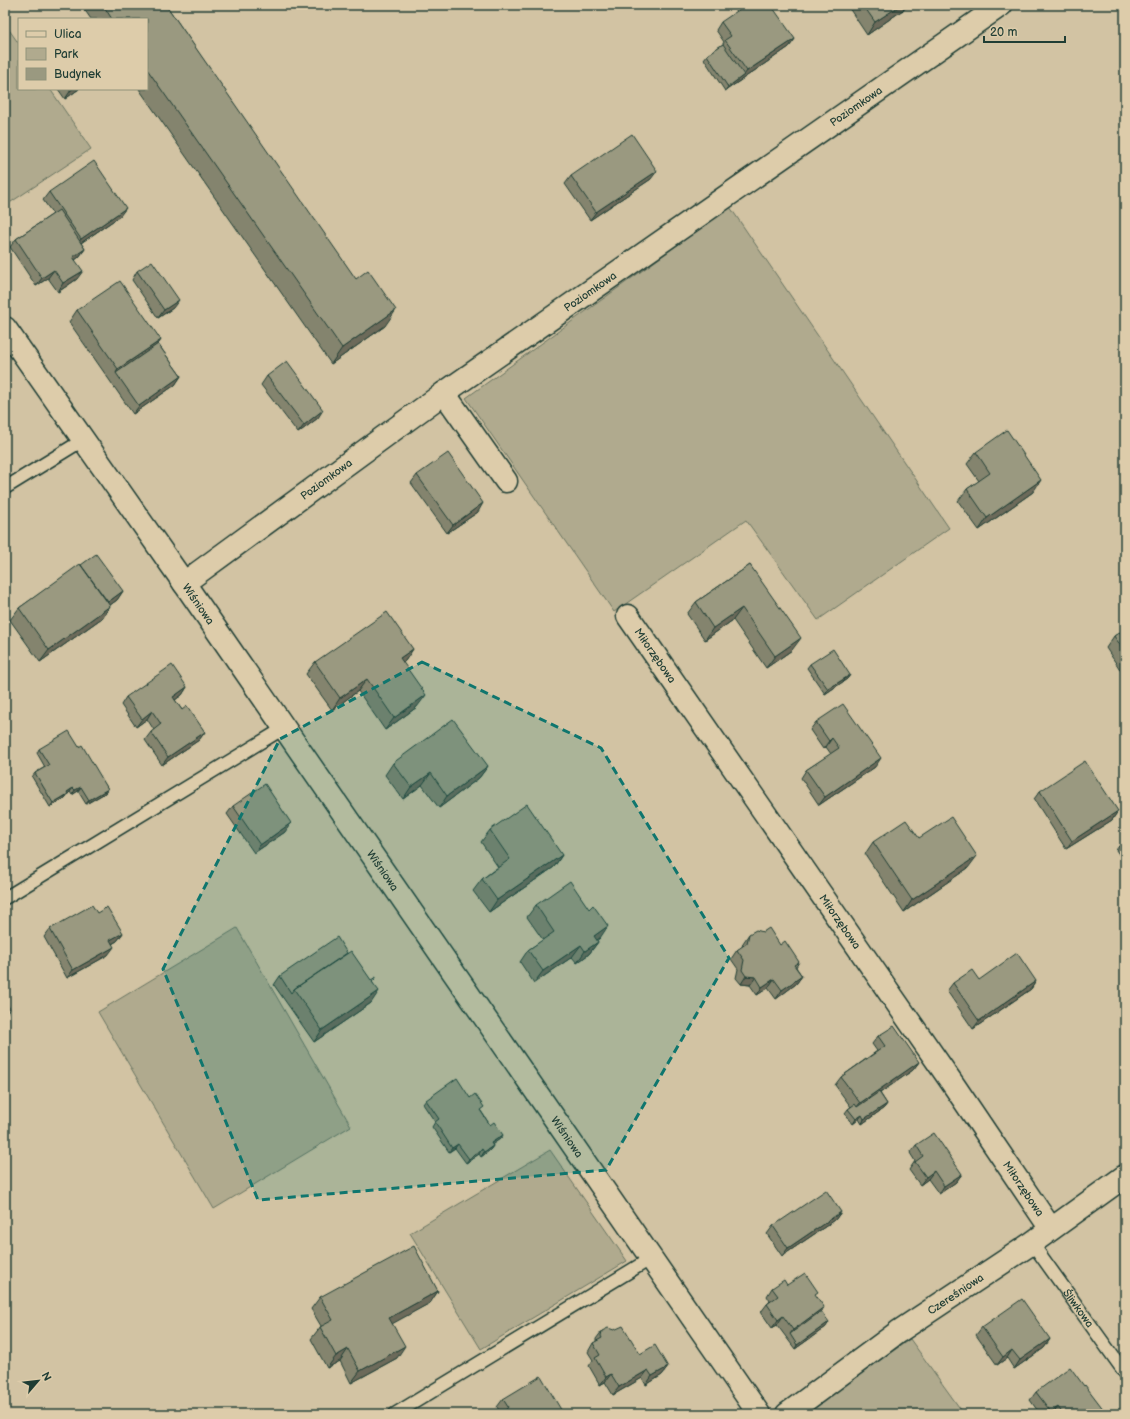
<svg xmlns="http://www.w3.org/2000/svg" width="1130" height="1419" font-family="'Balsamiq Sans',sans-serif">
<style>
.green{fill:#b0aa8e;stroke:#687461}
.lines{fill:none;stroke-linecap:round;stroke-linejoin:round}
.service-casing{stroke:#1f3d34;stroke-width:15}
.minor-casing{stroke:#1f3d34;stroke-width:25}
.service{stroke:#dca;stroke-width:12}
.minor{stroke:#dca;stroke-width:22}
.wall{fill:#84846e;stroke:#1f3d34}
.shaded-wall{fill:#6c6b5a;stroke:#1f3d34}
.building{fill:#9a9980;stroke:#1f3d34}
.marked{fill:#0f766e;fill-opacity:0.2;stroke:#0f766e;stroke-width:3;stroke-dasharray:8 5;stroke-linejoin:round}
.labels{text-anchor:middle;stroke-width:4;stroke-linejoin:round;paint-order:stroke}
.street-label{font-size:11px;fill:#1f3d34;stroke:#dca}
</style>
<rect width="100%" height="100%" fill="#d2c3a3"/>
<filter id="ink" filterUnits="userSpaceOnUse"><feTurbulence type="fractalNoise" baseFrequency=".025" numOctaves="2"/><feDisplacementMap in="SourceGraphic" scale="8" xChannelSelector="R" yChannelSelector="G"/><feConvolveMatrix kernelMatrix="1 2 1 2 8 2 1 2 1" color-interpolation-filters="sRGB"/></filter>
<g filter="url(#ink)">
<path class="green" d="M 5,24 L 19,44 L 19,89 L 50,89 L 91,149 L 5,206 Z
M 730,207 L 949,528 L 818,620 L 746,520 L 614,612 L 466,398 Z
M 237,928 L 351,1126 L 214,1209 L 98,1012 Z
M 550,1150 L 627,1261 L 481,1349 L 410,1233 Z
M 910,1339 L 964,1414 L 809,1414 L 820,1403 Z"/>
<g class="lines">
<g class="service-casing">
<g id="service">
<path d="M 5,488 L 83,440"/>
<path d="M 5,898 L 284,728"/>
<path id="s1" d="M 1032,1243 L 1125,1373"/>
<path d="M 395,1414 L 650,1259"/>
</g>
</g>
<g class="minor-casing">
<g id="minor">
<path id="s2" d="M 5,328 L 184,583 L 759,1414"/>
<path d="M 444,393 L 506,481"/>
<path id="s3" d="M 184,583 L 444,393 L 1001,5"/>
<path id="s4" d="M 628,616 L 955,1087 L 1051,1229"/>
<path id="s5" d="M 787,1414 L 898,1332 L 1032,1243 L 1125,1176"/>
</g>
</g>
<use href="#service" class="service"/>
<use href="#minor" class="minor"/>
</g>
<path class="wall" d="M 86,5 L 166,5 L 385,326 L 331,364 L 139,89 L 147,89 L 147,19 L 91,19 L 84,9 Z
M 847,5 L 910,5 L 867,35 Z
M 721,22 L 795,39 L 789,47 L 725,91 L 704,59 L 707,55 L 723,44 L 724,42 L 716,30 Z
M 58,89 L 79,89 L 65,99 Z
M 571,176 L 651,179 L 590,220 L 565,184 Z
M 49,192 L 120,216 L 81,243 L 85,249 L 79,257 L 75,260 L 77,279 L 58,292 L 48,278 L 36,286 L 10,247 L 16,239 L 53,214 L 43,200 Z
M 137,271 L 173,308 L 158,318 L 132,280 Z
M 77,310 L 161,340 L 158,344 L 181,376 L 175,385 L 133,414 L 69,322 Z
M 267,376 L 318,418 L 298,433 L 261,385 Z
M 976,452 L 1033,492 L 979,530 L 958,501 L 967,489 L 979,481 L 967,464 Z
M 417,475 L 478,512 L 447,533 L 411,483 Z
M 81,565 L 123,591 L 117,600 L 110,605 L 110,606 L 102,618 L 40,662 L 10,620 L 19,608 Z
M 750,565 L 792,650 L 766,668 L 733,620 L 705,640 L 687,614 L 696,602 Z
M 1125,629 L 1125,677 L 1106,648 L 1114,636 Z
M 413,649 L 405,661 L 403,662 L 417,707 L 385,730 L 358,691 L 332,710 L 306,674 L 315,662 Z
M 810,664 L 850,675 L 847,679 L 825,694 L 807,668 Z
M 187,687 L 182,695 L 175,700 L 182,710 L 205,732 L 199,740 L 162,765 L 145,740 L 151,732 L 154,730 L 147,719 L 136,727 L 121,705 L 126,697 Z
M 816,722 L 875,767 L 819,805 L 801,778 L 806,770 L 831,754 L 826,747 L 823,749 L 810,730 Z
M 79,747 L 108,789 L 105,793 L 86,804 L 78,791 L 72,795 L 70,792 L 68,794 L 65,798 L 50,807 L 32,777 L 35,773 L 45,767 L 37,753 L 39,749 Z
M 393,763 L 488,766 L 479,778 L 439,808 L 422,785 L 403,799 L 385,775 Z
M 1040,791 L 1118,811 L 1112,820 L 1066,849 L 1034,799 Z
M 233,806 L 285,832 L 254,853 L 227,814 Z
M 490,830 L 562,855 L 554,867 L 489,912 L 473,891 L 482,879 L 498,867 L 481,842 Z
M 919,838 L 968,868 L 904,912 L 865,854 L 873,842 Z
M 1125,841 L 1125,863 L 1116,850 L 1119,846 Z
M 536,905 L 600,938 L 597,940 L 598,942 L 589,954 L 577,963 L 572,957 L 534,983 L 520,962 L 528,950 L 543,940 L 527,917 Z
M 97,913 L 123,933 L 117,941 L 112,944 L 108,955 L 67,978 L 44,937 L 50,929 Z
M 749,934 L 780,945 L 799,962 L 796,967 L 802,976 L 796,984 L 776,999 L 768,988 L 757,995 L 750,985 L 741,984 L 736,978 L 738,969 L 731,959 L 737,950 L 742,947 L 743,943 Z
M 347,953 L 373,983 L 371,1003 L 314,1042 L 274,985 L 280,976 Z
M 1036,981 L 1031,989 L 973,1029 L 947,991 L 953,983 Z
M 878,1036 L 919,1062 L 913,1070 L 880,1093 L 887,1104 L 884,1108 L 862,1124 L 859,1119 L 853,1124 L 845,1113 L 848,1109 L 851,1107 L 835,1085 L 841,1077 L 877,1051 L 872,1044 Z
M 470,1098 L 481,1111 L 490,1125 L 503,1135 L 500,1139 L 492,1144 L 493,1146 L 490,1150 L 481,1157 L 479,1154 L 466,1163 L 455,1148 L 449,1152 L 432,1127 L 435,1122 L 423,1104 L 426,1100 Z
M 916,1145 L 962,1174 L 956,1182 L 939,1194 L 928,1179 L 920,1185 L 909,1170 L 915,1161 L 910,1153 Z
M 841,1212 L 835,1220 L 782,1256 L 767,1234 L 773,1226 Z
M 787,1285 L 815,1295 L 826,1327 L 795,1349 L 777,1325 L 772,1328 L 761,1312 L 767,1304 L 770,1301 L 767,1296 L 772,1288 Z
M 438,1291 L 430,1303 L 392,1323 L 397,1358 L 351,1383 L 340,1361 L 327,1368 L 311,1339 L 321,1326 L 311,1309 L 320,1297 Z
M 982,1327 L 1050,1339 L 1044,1348 L 1014,1369 L 1007,1358 L 997,1365 L 976,1335 Z
M 602,1331 L 640,1354 L 668,1367 L 662,1375 L 646,1385 L 642,1378 L 613,1395 L 605,1382 L 600,1385 L 589,1366 L 593,1360 L 588,1352 L 593,1343 L 596,1342 L 596,1339 Z
M 1036,1392 L 1101,1414 L 1040,1414 L 1030,1400 Z
M 503,1399 L 562,1414 L 501,1414 L 497,1407 Z"/>
<path class="shaded-wall" d="M 901,5 L 910,5 L 867,35 L 875,22 Z
M 795,39 L 789,47 L 725,91 L 728,87 L 744,75 L 747,71 Z
M 73,89 L 79,89 L 65,99 L 71,90 Z
M 657,171 L 651,179 L 590,220 L 596,212 Z
M 126,208 L 120,216 L 75,247 L 81,239 Z
M 85,249 L 79,257 L 68,265 L 73,257 Z
M 54,270 L 48,278 L 36,286 L 42,278 Z
M 83,271 L 77,279 L 58,292 L 63,283 Z
M 179,300 L 173,308 L 158,318 L 164,310 Z
M 396,310 L 385,326 L 331,364 L 342,348 Z
M 161,340 L 152,352 L 116,373 L 118,369 Z
M 181,376 L 175,385 L 133,414 L 139,406 Z
M 323,410 L 318,418 L 298,433 L 304,425 Z
M 1041,480 L 1033,492 L 979,530 L 987,518 Z
M 483,503 L 478,512 L 447,533 L 453,525 Z
M 123,591 L 117,600 L 99,613 L 104,605 Z
M 110,606 L 102,618 L 40,662 L 49,650 Z
M 742,608 L 733,620 L 705,640 L 713,628 Z
M 801,638 L 792,650 L 766,668 L 775,656 Z
M 413,649 L 405,661 L 391,670 L 400,658 Z
M 850,675 L 847,679 L 825,694 L 828,689 Z
M 367,679 L 358,691 L 332,710 L 340,698 Z
M 187,687 L 182,695 L 168,705 L 173,697 Z
M 426,695 L 417,707 L 385,730 L 394,718 Z
M 152,711 L 147,719 L 136,727 L 142,719 Z
M 205,732 L 199,740 L 162,765 L 168,757 Z
M 832,738 L 826,747 L 823,749 L 829,741 Z
M 881,758 L 875,767 L 819,805 L 825,797 Z
M 488,766 L 479,778 L 439,808 L 447,796 Z
M 431,773 L 422,785 L 403,799 L 411,787 Z
M 81,787 L 78,791 L 72,795 L 75,790 Z
M 73,788 L 70,792 L 64,797 L 67,792 Z
M 108,789 L 105,793 L 86,804 L 89,800 Z
M 68,794 L 65,798 L 50,807 L 53,803 Z
M 1118,811 L 1112,820 L 1066,849 L 1072,841 Z
M 291,823 L 285,832 L 254,853 L 260,845 Z
M 562,855 L 554,867 L 489,912 L 497,900 Z
M 977,856 L 968,868 L 904,912 L 912,900 Z
M 608,926 L 600,938 L 585,948 L 594,936 Z
M 123,933 L 117,941 L 104,948 L 110,940 Z
M 598,942 L 589,954 L 577,963 L 585,951 Z
M 581,945 L 572,957 L 534,983 L 543,971 Z
M 114,947 L 108,955 L 67,978 L 73,970 Z
M 746,976 L 756,977 L 750,985 L 741,984 Z
M 802,976 L 796,984 L 776,999 L 782,990 Z
M 774,979 L 768,988 L 757,995 L 762,987 Z
M 1036,981 L 1031,989 L 973,1029 L 979,1021 Z
M 379,991 L 371,1003 L 314,1042 L 322,1030 Z
M 10,1009 L 7,1013 L 5,1014 L 5,1012 Z
M 919,1062 L 913,1070 L 854,1111 L 860,1103 Z
M 887,1104 L 884,1108 L 862,1124 L 864,1119 Z
M 862,1115 L 859,1119 L 853,1124 L 856,1119 Z
M 503,1135 L 500,1139 L 489,1147 L 491,1143 Z
M 458,1144 L 455,1148 L 449,1152 L 452,1148 Z
M 493,1146 L 490,1150 L 481,1157 L 484,1152 Z
M 482,1149 L 479,1154 L 466,1163 L 469,1159 Z
M 934,1171 L 928,1179 L 920,1185 L 926,1177 Z
M 962,1174 L 956,1182 L 939,1194 L 944,1186 Z
M 841,1212 L 835,1220 L 782,1256 L 788,1248 Z
M 438,1291 L 430,1303 L 381,1330 L 389,1318 Z
M 824,1307 L 819,1316 L 790,1334 L 793,1330 Z
M 783,1316 L 777,1325 L 772,1328 L 778,1320 Z
M 829,1322 L 826,1327 L 795,1349 L 797,1345 Z
M 1050,1339 L 1044,1348 L 1014,1369 L 1020,1360 Z
M 405,1346 L 397,1358 L 351,1383 L 360,1371 Z
M 348,1349 L 340,1361 L 327,1368 L 336,1356 Z
M 1012,1350 L 1007,1358 L 997,1365 L 1003,1357 Z
M 668,1367 L 662,1375 L 646,1385 L 652,1376 Z
M 648,1370 L 642,1378 L 613,1395 L 619,1387 Z
M 611,1374 L 605,1382 L 600,1385 L 606,1377 Z
M 1058,1407 L 1053,1414 L 1050,1414 L 1051,1412 Z"/>
<path class="building" d="M 103,5 L 166,5 L 356,279 L 368,270 L 396,310 L 342,348 L 147,69 L 147,19 L 112,19 Z
M 746,5 L 771,5 L 795,39 L 747,71 L 725,40 L 731,36 L 721,22 Z
M 863,5 L 901,5 L 875,22 Z
M 723,44 L 744,75 L 728,87 L 707,55 Z
M 632,134 L 657,171 L 596,212 L 571,176 Z
M 94,161 L 126,208 L 81,239 L 49,192 Z
M 59,210 L 85,249 L 73,257 L 83,271 L 63,283 L 54,270 L 42,278 L 16,239 Z
M 152,261 L 179,300 L 164,310 L 137,271 Z
M 120,281 L 161,340 L 118,369 L 77,310 Z
M 158,344 L 181,376 L 139,406 L 116,373 Z
M 287,361 L 323,410 L 304,425 L 267,376 Z
M 1007,430 L 1041,480 L 987,518 L 967,489 L 990,473 L 976,452 Z
M 448,453 L 483,503 L 453,525 L 417,475 Z
M 96,554 L 123,591 L 108,602 L 81,565 Z
M 80,564 L 110,606 L 49,650 L 19,608 Z
M 750,565 L 801,638 L 775,656 L 742,608 L 713,628 L 696,602 Z
M 387,612 L 413,649 L 400,658 L 426,695 L 394,718 L 367,679 L 340,698 L 315,662 Z
M 1125,629 L 1125,652 L 1114,636 Z
M 833,649 L 850,675 L 828,689 L 810,664 Z
M 172,665 L 187,687 L 173,697 L 182,710 L 187,706 L 205,732 L 168,757 L 151,732 L 161,724 L 152,711 L 142,719 L 126,697 Z
M 843,704 L 881,758 L 825,797 L 806,770 L 839,748 L 832,738 L 829,741 L 816,722 Z
M 453,719 L 488,766 L 447,796 L 431,773 L 411,787 L 393,763 Z
M 69,731 L 79,747 L 82,745 L 108,789 L 89,800 L 81,787 L 75,790 L 73,788 L 67,792 L 68,794 L 53,803 L 35,773 L 49,765 L 39,749 Z
M 1085,761 L 1118,811 L 1072,841 L 1040,791 Z
M 265,784 L 291,823 L 260,845 L 233,806 Z
M 527,804 L 562,855 L 497,900 L 482,879 L 510,859 L 490,830 Z
M 951,817 L 977,856 L 912,900 L 873,842 L 906,820 L 919,838 Z
M 1125,841 L 1125,854 L 1119,846 Z
M 570,881 L 589,909 L 593,905 L 608,926 L 594,936 L 598,942 L 585,951 L 581,945 L 543,971 L 528,950 L 554,932 L 536,905 Z
M 92,905 L 97,913 L 107,907 L 123,933 L 110,940 L 114,947 L 73,970 L 50,929 Z
M 769,928 L 780,945 L 785,941 L 799,962 L 794,965 L 802,976 L 782,990 L 774,979 L 762,987 L 756,977 L 746,976 L 742,970 L 744,960 L 737,950 L 747,943 L 749,934 L 756,930 L 763,932 Z
M 337,937 L 347,953 L 294,989 L 291,993 L 280,976 Z
M 351,951 L 371,980 L 376,977 L 376,978 L 372,982 L 379,991 L 322,1030 L 294,989 Z
M 1017,953 L 1036,981 L 979,1021 L 953,983 L 972,970 L 979,980 Z
M 5,1001 L 10,1009 L 5,1012 Z
M 894,1026 L 919,1062 L 860,1103 L 841,1077 L 885,1046 L 878,1036 Z
M 457,1078 L 470,1098 L 475,1094 L 484,1107 L 480,1110 L 490,1125 L 494,1122 L 503,1135 L 491,1143 L 493,1146 L 484,1152 L 482,1149 L 469,1159 L 458,1144 L 452,1148 L 435,1122 L 439,1119 L 426,1100 Z
M 879,1092 L 887,1104 L 864,1119 L 862,1115 L 856,1119 L 848,1109 L 855,1104 L 857,1107 Z
M 934,1133 L 962,1174 L 944,1186 L 934,1171 L 926,1177 L 915,1162 L 923,1156 L 916,1145 Z
M 826,1190 L 841,1212 L 788,1248 L 773,1226 Z
M 414,1246 L 438,1291 L 389,1318 L 405,1346 L 360,1371 L 348,1349 L 336,1356 L 320,1327 L 333,1320 L 320,1297 Z
M 805,1273 L 818,1292 L 815,1294 L 824,1307 L 793,1330 L 783,1316 L 778,1320 L 767,1304 L 778,1296 L 772,1288 L 784,1280 L 787,1285 Z
M 1022,1299 L 1050,1339 L 1020,1360 L 1012,1350 L 1003,1357 L 982,1327 Z
M 821,1311 L 829,1322 L 797,1345 L 790,1334 Z
M 623,1326 L 640,1354 L 655,1345 L 668,1367 L 652,1376 L 648,1370 L 619,1387 L 611,1374 L 606,1377 L 595,1358 L 600,1355 L 593,1343 L 602,1338 L 601,1336 L 602,1331 L 608,1328 L 614,1330 Z
M 1070,1367 L 1084,1386 L 1085,1385 L 1104,1410 L 1099,1414 L 1063,1414 L 1058,1407 L 1051,1412 L 1036,1392 Z
M 541,1376 L 563,1413 L 561,1414 L 507,1414 L 505,1411 L 508,1407 L 503,1399 Z"/>
</g>
<path class="marked" d="M 422,662 L 601,748 L 729,958 L 606,1170 L 258,1200 L 163,969 L 280,739 Z"/>
<g class="labels">
<g class="street-label">
<text dy="4" stroke="none"><textPath href="#s3" startOffset="824">Poziomkowa</textPath></text>
<text dy="4" stroke="none"><textPath href="#s3" startOffset="500">Poziomkowa</textPath></text>
<text dy="4" stroke="none"><textPath href="#s3" startOffset="176">Poziomkowa</textPath></text>
<text dy="4" stroke="none"><textPath href="#s2" startOffset="337">Wiśniowa</textPath></text>
<text dy="4" stroke="none"><textPath href="#s4" startOffset="48">Miłorzębowa</textPath></text>
<text dy="4" stroke="none"><textPath href="#s2" startOffset="661">Wiśniowa</textPath></text>
<text dy="4" stroke="none"><textPath href="#s4" startOffset="372">Miłorzębowa</textPath></text>
<text dy="4" stroke="none"><textPath href="#s2" startOffset="985">Wiśniowa</textPath></text>
<text dy="4" stroke="none"><textPath href="#s4" startOffset="696">Miłorzębowa</textPath></text>
<text dy="4" stroke="none"><textPath href="#s5" startOffset="207">Czereśniowa</textPath></text>
<text dy="4" stroke="none"><textPath href="#s1" startOffset="80">Śliwkowa</textPath></text>
</g>
</g>
<rect width="1130" height="1419" fill="none" stroke="#dca" stroke-width="20"/>
<rect x="10" y="10" width="1110" height="1399" fill="none" stroke="#1f3d34" stroke-width="1.5" filter="url(#ink)"/>
<rect x="18" y="18" width="130" height="72" fill="#ddccaa" stroke="#91937b"/>
<rect x="26" y="31" width="20" height="6" fill="#ddccaa" stroke="#91937b"/>
<text x="54" y="38" font-size="12" fill="#1f3d34">Ulica</text>
<rect x="26" y="48" width="20" height="12" fill="#b0aa8e" stroke="#91937b"/>
<text x="54" y="58" font-size="12" fill="#1f3d34">Park</text>
<rect x="26" y="68" width="20" height="12" fill="#9a9980" stroke="#91937b"/>
<text x="54" y="78" font-size="12" fill="#1f3d34">Budynek</text>
<g transform="translate(38 1381) rotate(62)" stroke="#ddccaa" stroke-width="3" paint-order="stroke">
<path d="M0-3L7 15L0 10L-7 15Z" fill="#1f3d34"/>
<text y="-6" font-size="11" font-weight="bold" text-anchor="middle" fill="#1f3d34">N</text>
</g>
<path d="M984 36v6h81v-6" fill="none" stroke="#1f3d34" stroke-width="2"/>
<text x="990" y="36" font-size="12" fill="#1f3d34" stroke="#ddccaa" stroke-width="3" paint-order="stroke">20 m</text>
</svg>
